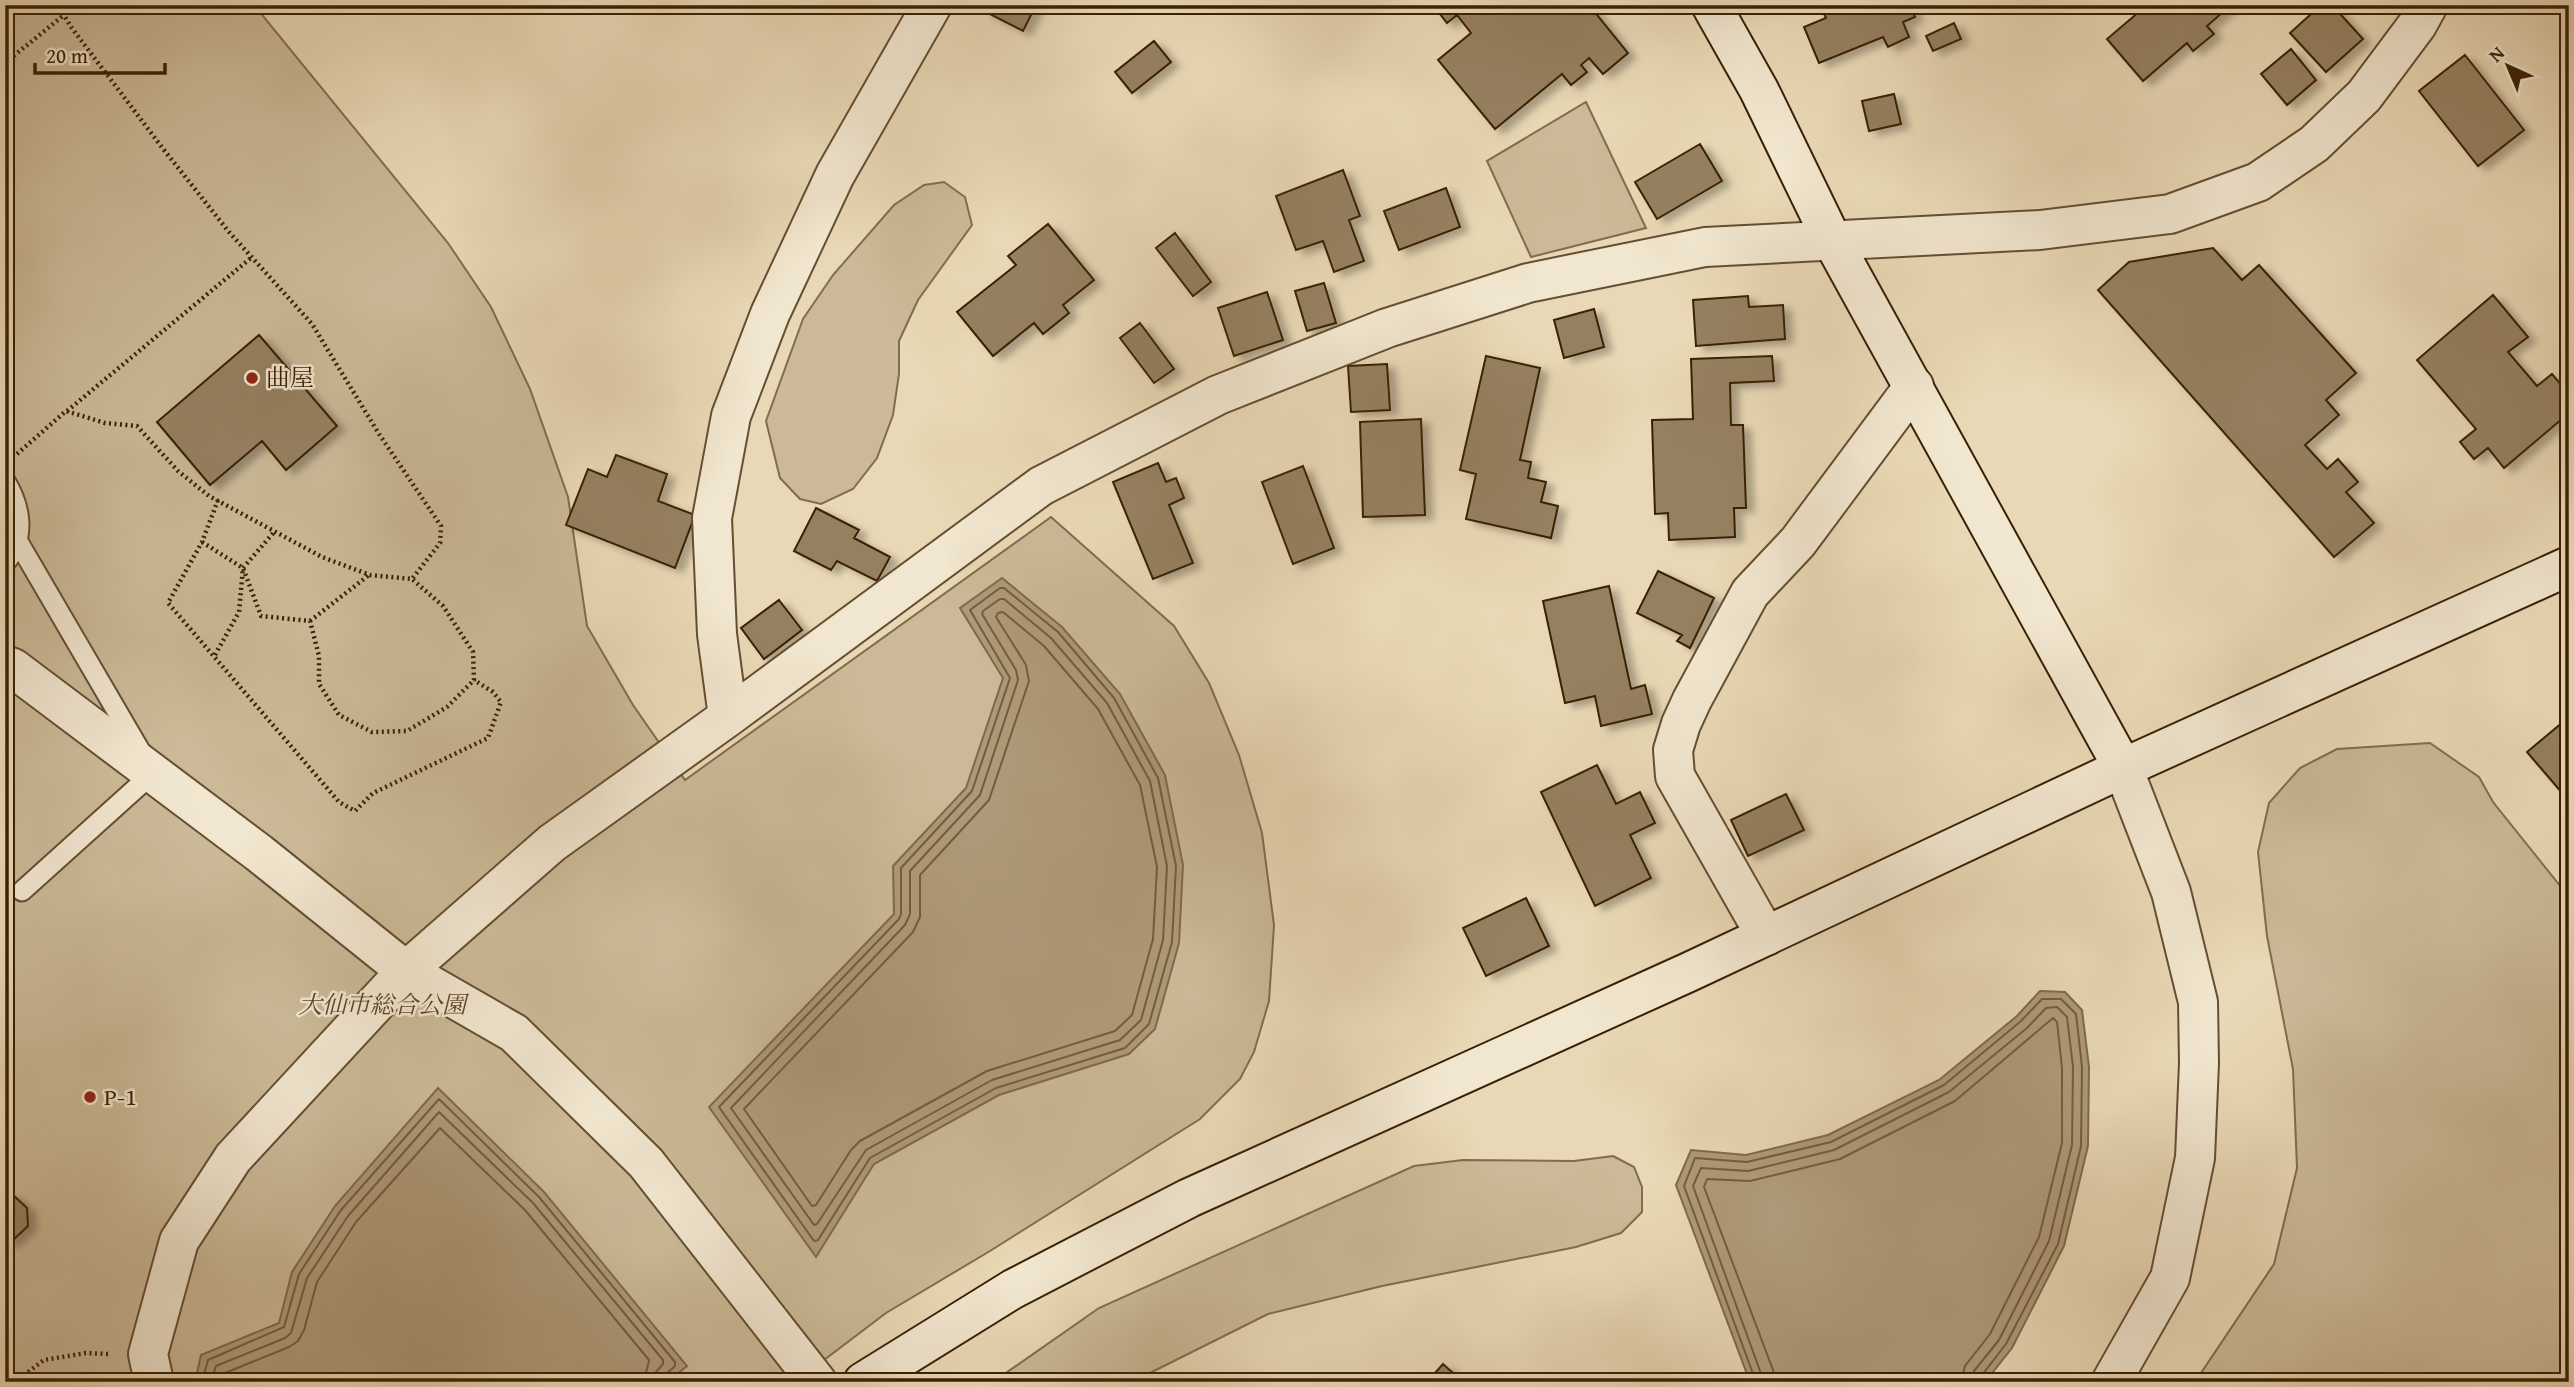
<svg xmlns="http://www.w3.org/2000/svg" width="2574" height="1387" font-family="'Gentium Book Plus','Noto Serif JP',serif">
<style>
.green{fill:#cbb997;stroke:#826c4d;stroke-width:2}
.water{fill:#ae9978;stroke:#806949;stroke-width:2}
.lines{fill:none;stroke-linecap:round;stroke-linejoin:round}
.shore{stroke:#745c3e;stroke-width:2}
.building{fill:#958060;stroke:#3a2003;stroke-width:2;filter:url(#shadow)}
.lane-casing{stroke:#664e30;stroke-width:23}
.street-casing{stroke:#664e30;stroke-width:42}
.secondary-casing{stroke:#3a2003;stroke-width:42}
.path{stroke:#3a2003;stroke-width:4.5;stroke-dasharray:2 3.5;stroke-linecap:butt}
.lane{stroke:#f1e6cf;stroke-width:19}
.street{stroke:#f1e6cf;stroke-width:38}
.secondary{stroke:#f1e6cf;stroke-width:38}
.poi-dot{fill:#8f2418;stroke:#f1e6cf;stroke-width:2.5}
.labels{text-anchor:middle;stroke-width:5;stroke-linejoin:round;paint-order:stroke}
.poi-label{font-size:24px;fill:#3a2003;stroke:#f1e6cf;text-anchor:start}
.park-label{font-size:24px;font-style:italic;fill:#5e4628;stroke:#f1e6cf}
</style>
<defs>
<filter id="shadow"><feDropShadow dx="8" dy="4.5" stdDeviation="3.5" flood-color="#0004"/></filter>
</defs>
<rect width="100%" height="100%" fill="#e9d8b5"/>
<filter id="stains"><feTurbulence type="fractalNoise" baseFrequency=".00286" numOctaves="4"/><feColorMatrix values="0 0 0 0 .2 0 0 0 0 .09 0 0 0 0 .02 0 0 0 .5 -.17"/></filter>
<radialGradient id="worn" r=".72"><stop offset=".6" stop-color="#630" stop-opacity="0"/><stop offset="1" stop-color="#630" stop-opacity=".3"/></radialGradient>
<path class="green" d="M 5,5 L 254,5 L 448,243 L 491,307 L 530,389 L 568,497 L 587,626 L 633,705 L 685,780 L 1051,517 L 1174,626 L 1209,683 L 1239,755 L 1262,833 L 1274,925 L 1269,1001 L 1254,1052 L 1240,1079 L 1200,1119 L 990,1251 L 886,1313 L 795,1382 L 5,1382 Z
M 1586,102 L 1646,228 L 1531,257 L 1487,161 Z
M 944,182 L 965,197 L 972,225 L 918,300 L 899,341 L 899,374 L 893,415 L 877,458 L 853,489 L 821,504 L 800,499 L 780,478 L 766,421 L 803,319 L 833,275 L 894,205 L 924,185 Z
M 2430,743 L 2479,777 L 2493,802 L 2569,897 L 2569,1382 L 2195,1382 L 2274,1264 L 2297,1168 L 2293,1069 L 2267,936 L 2258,852 L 2269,803 L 2300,768 L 2337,749 Z
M 1613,1156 L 1634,1167 L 1642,1187 L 1642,1212 L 1621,1233 L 1576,1247 L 1382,1286 L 1268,1314 L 1132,1382 L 993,1382 L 1099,1308 L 1414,1166 L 1463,1160 L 1574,1161 Z"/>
<path class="water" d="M 1002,578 L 1062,627 L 1120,694 L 1165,775 L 1183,865 L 1179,943 L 1155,1029 L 1129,1054 L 999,1095 L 874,1164 L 816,1257 L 709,1107 L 894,914 L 893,866 L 966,788 L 1003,678 L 960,608 Z
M 2040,991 L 2065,992 L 2082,1010 L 2089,1067 L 2088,1146 L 2064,1246 L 2012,1348 L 1985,1382 L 1750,1382 L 1676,1185 L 1691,1150 L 1746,1155 L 1828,1135 L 1939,1080 L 2017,1016 Z
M 438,1088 L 544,1192 L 687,1366 L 667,1382 L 195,1382 L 201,1355 L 279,1323 L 292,1272 L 335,1206 Z"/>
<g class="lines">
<path class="shore" d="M 1000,588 L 1004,588 L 1058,632 L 1114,698 L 1158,778 L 1176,866 L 1172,942 L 1149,1024 L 1125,1048 L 996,1088 L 870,1158 L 818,1240 L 814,1241 L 719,1107 L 899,919 L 901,914 L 901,868 L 972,791 L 1010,678 L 970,610 Z
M 1000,599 L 1004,599 L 1051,638 L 1107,703 L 1150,781 L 1167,866 L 1163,940 L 1141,1020 L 1120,1040 L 992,1080 L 866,1150 L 817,1224 L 814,1225 L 731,1108 L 905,925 L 910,914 L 910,871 L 980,795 L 1018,680 L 1016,670 L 982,614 L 983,611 Z
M 1003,612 L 1044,646 L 1098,709 L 1140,785 L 1157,867 L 1153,939 L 1132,1015 L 1115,1031 L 987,1071 L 860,1141 L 851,1150 L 816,1205 L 812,1206 L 744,1109 L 913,932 L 920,917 L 920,875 L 989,800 L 1029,681 L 1026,665 L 996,617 L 998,613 Z
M 202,1382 L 208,1360 L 284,1327 L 299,1274 L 341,1210 L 439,1099 L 539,1197 L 675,1362 L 675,1366 L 665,1375 L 663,1382
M 211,1382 L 216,1366 L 285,1338 L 291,1333 L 307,1278 L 348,1216 L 439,1112 L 533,1203 L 663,1360 L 663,1364 L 656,1372 L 654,1382
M 222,1382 L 225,1373 L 289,1347 L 298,1341 L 304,1330 L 317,1282 L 356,1222 L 440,1128 L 525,1210 L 649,1360 L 644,1382
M 1756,1382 L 1684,1186 L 1695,1158 L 1747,1162 L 1831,1142 L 1944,1085 L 2021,1021 L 2042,999 L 2061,999 L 2076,1014 L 2082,1067 L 2081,1146 L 2058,1244 L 2006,1344 L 1982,1375 L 1980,1382
M 1764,1382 L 1693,1186 L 1701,1168 L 1748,1171 L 1834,1150 L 1949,1092 L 2027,1028 L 2046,1008 L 2057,1007 L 2067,1017 L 2073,1067 L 2072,1145 L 2049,1241 L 1999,1340 L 1974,1371 L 1972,1382
M 1775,1382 L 1773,1370 L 1704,1187 L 1707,1179 L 1750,1181 L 1840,1159 L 1955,1101 L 2053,1018 L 2057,1022 L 2062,1068 L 2062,1143 L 2039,1237 L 1990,1334 L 1965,1366 L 1961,1382"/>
</g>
<path class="building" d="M 987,5 L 1036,5 L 1023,31 L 984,11 Z
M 1433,5 L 1589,5 L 1628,53 L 1603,74 L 1589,58 L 1581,65 L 1587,72 L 1571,85 L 1562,74 L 1495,129 L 1438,60 L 1471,33 L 1457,15 L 1447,23 Z
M 1820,5 L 1910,5 L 1915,17 L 1903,22 L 1909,37 L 1888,47 L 1883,37 L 1819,63 L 1804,27 L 1826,18 Z
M 2147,5 L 2231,5 L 2207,26 L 2214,34 L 2193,51 L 2187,43 L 2143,81 L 2107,39 Z
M 2321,5 L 2332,5 L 2363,39 L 2326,72 L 2290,33 Z
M 1954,23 L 1961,39 L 1933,51 L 1926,36 Z
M 1154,41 L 1171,62 L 1132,93 L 1115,72 Z
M 2291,49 L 2316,80 L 2287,105 L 2261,74 Z
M 2465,55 L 2524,130 L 2478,166 L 2419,91 Z
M 1894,94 L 1901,124 L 1869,131 L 1862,101 Z
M 1700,144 L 1722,181 L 1657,219 L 1635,182 Z
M 1343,170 L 1360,216 L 1349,220 L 1364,261 L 1334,272 L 1323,241 L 1296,250 L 1276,196 Z
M 1446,188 L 1460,227 L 1399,250 L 1384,211 Z
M 1048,224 L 1094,280 L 1063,305 L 1069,313 L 1043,334 L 1034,323 L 993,356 L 957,312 L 1016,265 L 1008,256 Z
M 1175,233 L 1211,282 L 1193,296 L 1156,248 Z
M 2213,248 L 2242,280 L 2259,265 L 2356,373 L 2326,400 L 2339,415 L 2305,445 L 2327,469 L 2338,459 L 2358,482 L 2346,492 L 2374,523 L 2334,557 L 2098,290 L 2129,262 Z
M 1324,283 L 1336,323 L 1307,331 L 1295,291 Z
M 1267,292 L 1283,340 L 1234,356 L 1218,308 Z
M 2493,295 L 2528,337 L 2508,352 L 2537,386 L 2552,374 L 2569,394 L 2569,413 L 2504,468 L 2488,448 L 2474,459 L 2460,442 L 2476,429 L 2417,360 Z
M 1748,296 L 1749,307 L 1783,305 L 1785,339 L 1696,346 L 1693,300 Z
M 1594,309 L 1604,347 L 1564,358 L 1554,320 Z
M 1140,323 L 1174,369 L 1154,383 L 1120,338 Z
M 259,335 L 337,426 L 286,470 L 262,441 L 210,485 L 157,422 Z
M 1486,356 L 1540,368 L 1520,460 L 1531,462 L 1528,478 L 1546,482 L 1541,502 L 1558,506 L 1551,538 L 1466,519 L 1476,474 L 1460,470 Z
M 1772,356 L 1774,381 L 1730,383 L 1731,425 L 1743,425 L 1746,508 L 1734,508 L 1735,537 L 1669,540 L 1668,513 L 1655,514 L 1652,420 L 1693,419 L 1691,359 Z
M 1387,364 L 1390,410 L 1351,412 L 1348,366 Z
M 1421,419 L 1425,515 L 1363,517 L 1360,422 Z
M 616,455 L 667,474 L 658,501 L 695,515 L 675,568 L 566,525 L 588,469 L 607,477 Z
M 1158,463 L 1166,482 L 1176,478 L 1184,498 L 1169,505 L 1193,563 L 1153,579 L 1113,482 Z
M 1303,466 L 1334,548 L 1293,564 L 1262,482 Z
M 816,508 L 859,530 L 854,538 L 890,557 L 877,581 L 837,561 L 831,570 L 794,551 Z
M 1658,571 L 1714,598 L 1690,648 L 1677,641 L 1682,635 L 1637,613 Z
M 1609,586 L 1631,689 L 1645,685 L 1652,714 L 1601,726 L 1595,696 L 1565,703 L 1543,601 Z
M 779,600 L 802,630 L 764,659 L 741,628 Z
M 2569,717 L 2569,801 L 2527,752 Z
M 1597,765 L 1616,804 L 1640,792 L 1655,823 L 1630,835 L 1651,878 L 1595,906 L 1541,792 Z
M 1786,794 L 1804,830 L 1748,856 L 1731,820 Z
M 1526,898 L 1549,946 L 1486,976 L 1463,928 Z
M 5,1194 L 12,1194 L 27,1208 L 28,1226 L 11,1242 L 5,1242 Z
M 1443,1364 L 1463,1382 L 1427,1382 Z"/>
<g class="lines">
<g class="lane-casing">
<path id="lane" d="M 5,481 C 21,507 26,538 5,563
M 17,540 L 153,773 L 22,891"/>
</g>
<g class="street-casing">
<path id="street" d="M 5,665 L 13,668 L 259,853 L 406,971 L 514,1033 L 646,1163 L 817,1382
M 728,717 L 717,634 L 712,518 L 731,416 L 770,314 L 835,175 L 932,5
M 1766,936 L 1675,776 L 1673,750 L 1681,724 L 1692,700 L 1750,593 L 1798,542 L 1914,386
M 154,1382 L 148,1354 L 179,1241 L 233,1158 L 406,971 L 552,843 L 728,717 L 1041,486 L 1218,395 L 1387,328 L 1528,283 L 1705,247 L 2040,230 L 2170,214 L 2258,182 L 2314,144 L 2364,96 L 2417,25 L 2428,5
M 2111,1382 L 2170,1278 L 2195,1158 L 2199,1063 L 2198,1002 L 2171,892 L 2123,768"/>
</g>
<g class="secondary-casing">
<path id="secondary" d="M 1711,5 L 1759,90 L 1832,240 L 2123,768
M 863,1382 L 1013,1289 L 1189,1198 L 1689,972 L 2123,768 L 2569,566"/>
</g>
<path class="path" d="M 5,63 L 64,15
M 67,411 L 252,257
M 17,454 L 66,411 L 105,423 L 137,426 L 178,471 L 209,496 L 322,557 L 370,575 L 412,579 L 440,543 L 441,526 L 379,434 L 312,324 L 229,232 L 164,150 L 71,27 L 58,5
M 218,500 L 202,542 L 168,603 L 339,802 L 355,811 L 373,793 L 488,738 L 501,702 L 493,692 L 474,680
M 202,542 L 243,568 L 261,616 L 310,621 L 319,656 L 319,684 L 339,715 L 372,732 L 407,731 L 447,707 L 474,680 L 473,652 L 443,606 L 412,579
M 310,621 L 369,575
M 215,655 L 239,612 L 243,568 L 275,531
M 15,1382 L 44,1360 L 86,1353 L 108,1354"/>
<use href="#lane" class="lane"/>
<use href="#street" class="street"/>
<use href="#secondary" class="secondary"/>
</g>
<g class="poi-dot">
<circle cx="252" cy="378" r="7"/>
<circle cx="90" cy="1097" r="7"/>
</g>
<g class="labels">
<g class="poi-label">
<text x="266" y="386">曲屋</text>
<text x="104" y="1105">P-1</text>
</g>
<g class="park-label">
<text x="382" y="1013">大仙市総合公園</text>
</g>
</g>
<rect width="2574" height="1387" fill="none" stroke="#e9d8b5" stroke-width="28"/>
<rect x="7" y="7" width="2560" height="1373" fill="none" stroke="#3a2003" stroke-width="3.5"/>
<rect x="14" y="14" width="2546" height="1359" fill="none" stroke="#3a2003" stroke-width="2"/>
<g transform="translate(2508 66) rotate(316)" stroke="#f1e6cf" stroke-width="5" paint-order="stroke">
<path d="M0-5L12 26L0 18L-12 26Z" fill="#3a2003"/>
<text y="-10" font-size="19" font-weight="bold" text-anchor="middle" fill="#3a2003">N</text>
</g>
<path d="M35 63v10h130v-10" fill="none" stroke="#3a2003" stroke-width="3.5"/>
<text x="46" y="63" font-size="21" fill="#3a2003" stroke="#f1e6cf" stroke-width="5" paint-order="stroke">20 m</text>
<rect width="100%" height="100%" filter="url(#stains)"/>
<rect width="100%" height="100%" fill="url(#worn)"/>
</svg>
